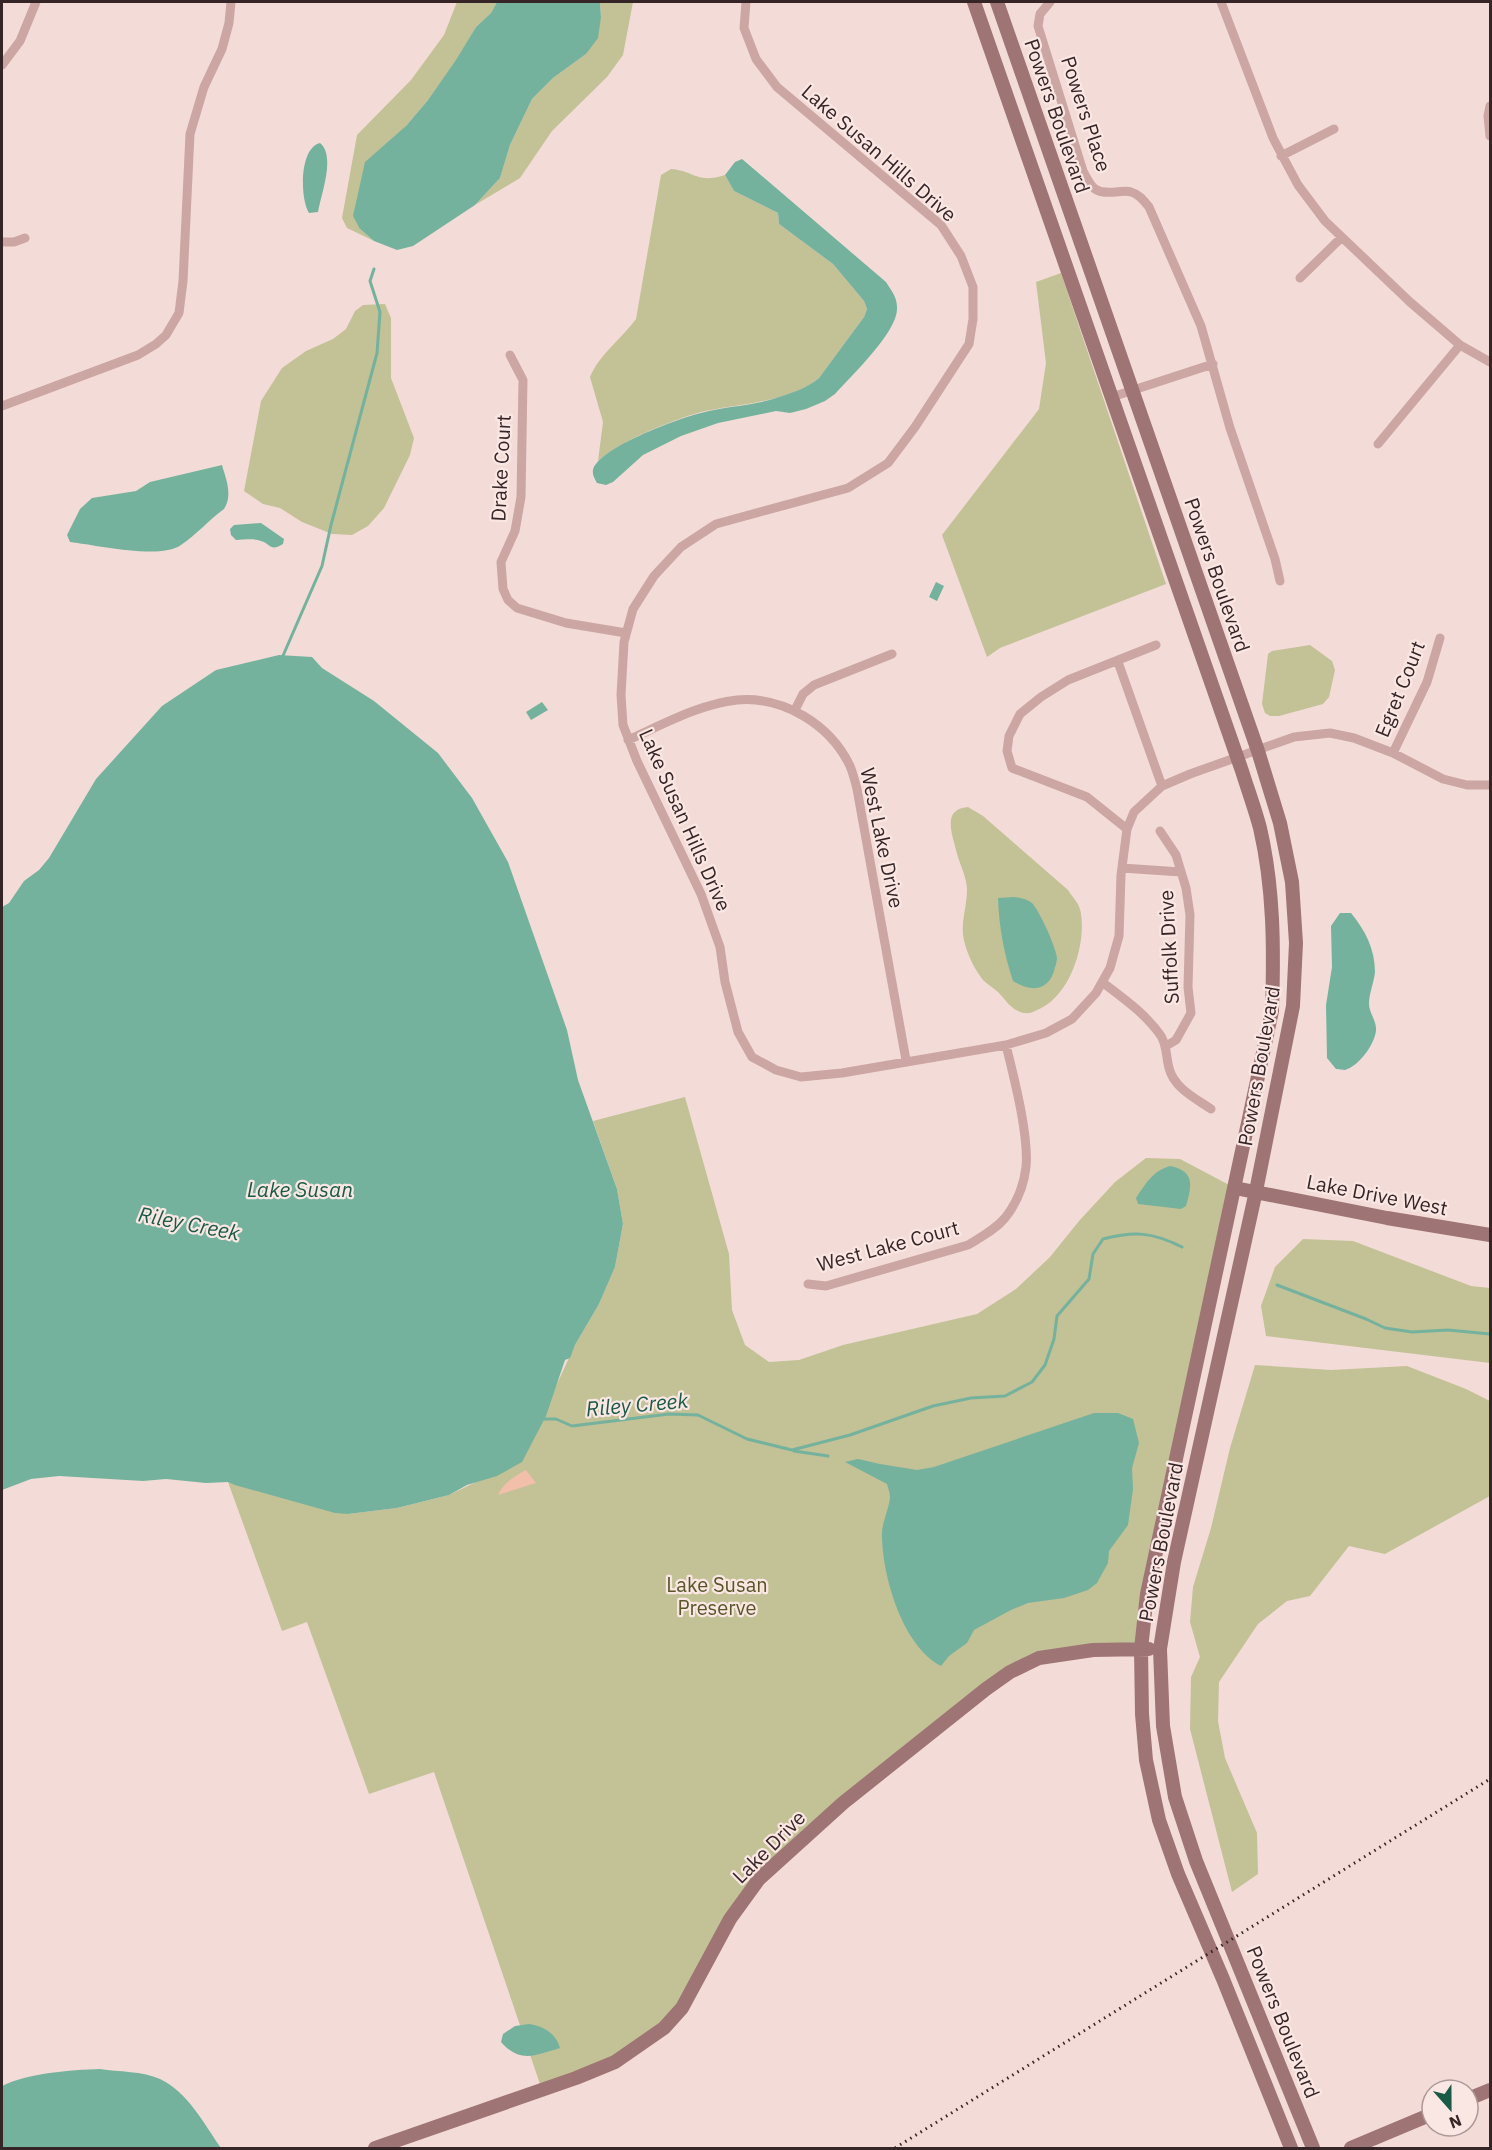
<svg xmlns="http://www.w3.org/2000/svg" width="1492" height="2150" font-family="'IBM Plex Sans',sans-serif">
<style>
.green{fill:#c3c196}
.sand{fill:#f2bfaa}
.water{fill:#74b29e}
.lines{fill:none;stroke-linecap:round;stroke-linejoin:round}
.stream{stroke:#74b29e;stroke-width:3}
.street{stroke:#cca6a2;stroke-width:9}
.secondary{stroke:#9f7474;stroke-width:14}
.rail{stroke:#362526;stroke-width:3;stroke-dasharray:1.5 4.5;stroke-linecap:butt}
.labels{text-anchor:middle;stroke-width:4.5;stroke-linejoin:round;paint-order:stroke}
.street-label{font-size:20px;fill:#362526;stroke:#fae7e4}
.park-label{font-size:20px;fill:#565627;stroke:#fae7e4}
.water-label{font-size:21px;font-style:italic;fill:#185a46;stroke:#fae7e4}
</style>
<rect width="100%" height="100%" fill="#f3dcd7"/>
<path class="green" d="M 457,2 L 497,2 L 491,13 L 476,27 L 457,60 L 428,100 L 406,126 L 360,229 L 374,241 L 347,228 L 342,218 L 357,135 L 411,80 L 444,35 Z
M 600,2 L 633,2 L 623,55 L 607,77 L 552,131 L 520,178 L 475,205 L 500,178 L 510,145 L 532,99 L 553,78 L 586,54 L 601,17 Z
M 671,169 C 695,171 697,184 725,175 L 734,191 L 778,213 L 779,224 L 833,264 L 864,301 L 867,309 L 864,317 L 819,378 C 792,402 736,404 701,412 C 672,420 620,441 598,461 L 603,422 L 590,377 C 599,355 622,338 636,319 L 661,175 Z
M 1061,273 L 1166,584 L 1000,648 L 987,657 L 942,535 L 1039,409 L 1046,363 L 1036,282 Z
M 385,304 L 391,318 L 391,378 L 414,438 L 410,455 L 384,508 L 368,526 L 352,535 L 332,534 L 302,522 L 280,508 L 263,504 L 244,491 L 261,401 L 282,368 L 306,351 L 333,339 L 346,329 L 355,311 L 363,305 Z
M 1310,645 L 1332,661 L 1335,670 L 1329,697 L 1323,704 L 1279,716 L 1270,716 L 1265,713 L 1262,704 L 1268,654 L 1272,651 Z
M 968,807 L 983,816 L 1068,890 C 1073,898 1080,904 1081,914 C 1086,947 1069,999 1035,1011 C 1029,1014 1024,1014 1018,1011 C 1009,1007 1005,999 998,992 C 994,988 988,985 984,981 C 976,972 968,956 965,944 C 959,926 967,908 967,890 C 967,877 959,863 956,850 C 952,833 942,809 968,807 Z
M 685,1097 L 729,1254 L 732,1310 L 745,1345 L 769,1362 L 799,1360 L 843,1345 L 977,1314 L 1016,1289 L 1050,1257 L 1079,1221 L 1115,1182 L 1146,1158 L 1180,1159 L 1235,1188 L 1141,1649 L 1093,1650 L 1010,1672 L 759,1879 L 682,2008 L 615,2062 L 542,2090 L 434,1772 L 369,1794 L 307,1622 L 282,1631 L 228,1482 L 348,1514 L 397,1508 L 449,1495 L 476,1482 L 556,1386 L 575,1345 L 599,1304 L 615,1267 L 623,1224 L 617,1189 L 593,1121 Z
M 1303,1239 L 1353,1241 L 1471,1286 L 1490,1288 L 1490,1363 L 1266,1336 L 1261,1306 L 1275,1267 Z
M 1255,1365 L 1331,1370 L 1407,1366 L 1466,1389 L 1490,1401 L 1490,1496 L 1385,1554 L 1349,1546 L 1310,1596 L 1287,1601 L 1258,1624 L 1219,1682 L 1218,1721 L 1225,1758 L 1257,1833 L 1258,1874 L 1232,1892 L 1190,1729 L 1191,1677 L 1200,1657 L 1190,1622 L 1193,1587 L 1211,1528 L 1230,1448 Z"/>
<path class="sand" d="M 526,1470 L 536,1483 L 498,1495 C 503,1483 515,1476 526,1470 Z"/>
<path class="water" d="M 497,2 L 600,2 L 601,17 L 598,38 L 586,54 L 553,78 L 532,99 L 510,145 L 500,178 L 475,205 L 413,246 L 397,250 L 374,241 L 360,229 L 353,216 L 365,162 L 406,126 L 428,100 L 456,60 L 476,27 L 491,13 Z
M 320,143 C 336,156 321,194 318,212 L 309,213 C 300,199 299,148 320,143 Z
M 742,159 L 886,282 C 891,290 897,297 897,307 C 899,331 852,375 835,394 L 825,401 L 806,409 L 790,413 L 776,411 L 718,423 L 681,436 L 643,455 L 613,482 L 606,485 L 597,483 C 595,479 592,475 593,470 C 598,448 679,418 701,413 C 725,406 750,406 773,399 C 789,394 808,388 819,378 L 864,317 L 867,309 L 864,301 L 833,264 L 779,224 L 778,213 L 734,191 L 725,175 L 735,162 Z
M 222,465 C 226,479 233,495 224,509 C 209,520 196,535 181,545 C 160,560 96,545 70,542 L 67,535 L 80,509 L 92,498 L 136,491 L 150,482 Z
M 261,523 L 284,539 L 283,544 C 270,552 271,544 261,541 C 254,538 243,540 236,540 L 231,535 L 230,529 L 234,525 Z
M 936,582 L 944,586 L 937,601 L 929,597 Z
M 279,655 L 312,657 L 322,668 L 374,701 L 438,753 L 472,798 L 508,862 L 567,1030 L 578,1080 L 617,1189 L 623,1224 L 615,1267 L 599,1304 L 575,1345 L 570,1358 L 565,1360 L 546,1416 L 522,1462 L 497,1476 L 467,1485 L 449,1495 L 397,1508 L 348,1514 L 335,1513 L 235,1485 L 228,1482 L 206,1483 L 166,1479 L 143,1481 L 59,1476 L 31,1479 L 2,1490 L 2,907 L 9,903 L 24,881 L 39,870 L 49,858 L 96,779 L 162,706 L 216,670 Z
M 542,702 L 548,710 L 531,720 L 526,712 Z
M 1014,897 C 1020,898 1027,899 1032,903 C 1039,910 1056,947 1057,958 C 1057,959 1056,966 1055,967 C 1050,991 1032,993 1013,981 C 1004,954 999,927 998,898 Z
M 1340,913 L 1351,913 C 1365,930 1375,949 1375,972 C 1374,983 1369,993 1369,1004 C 1369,1013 1377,1021 1376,1031 C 1374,1045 1359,1066 1345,1070 C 1344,1070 1336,1069 1336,1069 L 1327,1058 L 1326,1005 L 1332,967 L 1331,926 Z
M 1170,1166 C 1195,1171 1192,1185 1186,1206 L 1181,1209 L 1138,1204 L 1136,1198 C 1146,1183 1153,1171 1170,1166 Z
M 1094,1413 L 1118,1413 L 1133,1419 L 1139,1443 L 1132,1468 L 1133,1489 L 1128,1525 L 1109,1551 L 1108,1563 L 1097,1583 L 1088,1590 L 1064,1598 L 1028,1603 L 1011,1610 L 974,1630 L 967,1643 L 949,1656 L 941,1666 C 903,1646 883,1579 882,1537 C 881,1524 889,1510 890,1497 C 890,1493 888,1488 887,1484 L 845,1462 L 858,1459 L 880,1464 L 917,1470 L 934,1467 Z
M 529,2024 C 543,2026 556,2033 560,2048 C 536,2055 520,2064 501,2042 L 503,2034 L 515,2026 Z
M 100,2069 C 118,2072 143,2071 160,2079 C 188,2092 204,2124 221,2148 L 2,2148 L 2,2086 C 28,2073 70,2070 100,2069 Z"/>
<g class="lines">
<path class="stream" d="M 282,658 L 322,566 L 331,525 L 377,353 L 380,312 L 370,281 L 374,269
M 1277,1285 L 1366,1319 L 1385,1328 L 1412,1332 L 1448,1330 L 1490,1334
M 542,1417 L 544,1419 L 556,1419 L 572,1426 L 669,1414 L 698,1415 L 747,1439 L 792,1450 L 850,1435 L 933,1406 L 971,1398 L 1005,1396 L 1032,1382 L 1045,1365 L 1054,1339 L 1057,1316 L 1089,1279 L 1093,1254 L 1103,1239 C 1135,1231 1152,1232 1182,1247
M 794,1451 L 828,1456"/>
<path class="street" d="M 746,2 L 744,28 L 756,59 L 777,87 L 941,225 L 961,256 L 973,287 L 973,319 L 969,344 L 915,427 L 888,463 L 848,488 L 716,524 L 681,547 L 654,576 L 633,609 L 624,642 L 621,695 L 623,725 L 637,761 L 701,894 L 720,947 L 725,982 L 738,1032 L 752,1057 L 776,1070 L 801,1077 L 842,1073 L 1006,1045 L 1046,1033 L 1072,1019 L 1096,993 L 1110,968 L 1119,936 L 1121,875 L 1127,829 L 1134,812 L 1162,786 L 1190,774 L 1294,737 L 1330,733 L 1354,738 L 1393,753 L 1443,779 L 1467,785 L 1490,785
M 1050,2 L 1040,14 L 1038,26 L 1083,171 C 1092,189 1095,194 1116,192 C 1121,192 1126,190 1131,192 C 1139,194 1144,201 1149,207 L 1201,326 L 1230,428 L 1275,559 L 1280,581
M 1221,2 L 1273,138 L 1298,185 L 1325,221 L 1410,302 L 1460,345 L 1490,362
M 2,65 L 20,41 L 36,2
M 1490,106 L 1488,116 L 1490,136
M 1281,156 L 1334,129
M 2,242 L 14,242 L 25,238
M 1300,278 L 1341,238
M 510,355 L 523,380 L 521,497 L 515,531 L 501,562 L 503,589 L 508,600 L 517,608 L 566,623 L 626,633
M 1112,397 L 1213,364
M 2,406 L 138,355 L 156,344 L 166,335 L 179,313 L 183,281 L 190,134 L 204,87 L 222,49 L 229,23 L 231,2
M 1378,444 L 1460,345
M 1118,662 L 1162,786
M 795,710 L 803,694 L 814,685 L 892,654
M 628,740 C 662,725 699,704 737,700 C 783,696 830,724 850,766 C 853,773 855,781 857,789 L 906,1060
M 1393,753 L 1427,682 L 1440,638
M 1127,829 L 1087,797 L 1012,768 L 1007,751 L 1009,736 L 1020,714 L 1041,697 L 1068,680 L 1156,645
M 1160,831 L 1176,855 L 1186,888 L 1190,915 L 1188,987 L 1191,1013 L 1176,1040 L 1166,1046
M 1122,868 L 1181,872
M 1102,982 C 1123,998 1146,1014 1161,1036 C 1167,1046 1166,1057 1169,1068 C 1174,1088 1195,1098 1211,1109
M 808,1284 L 826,1286 L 968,1245 C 981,1237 995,1230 1005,1218 C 1016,1204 1024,1185 1026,1167 C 1029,1135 1014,1078 1006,1045"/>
<path class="secondary" d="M 974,2 L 1242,771 C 1248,790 1255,809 1260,828 C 1274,889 1274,949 1272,1011 L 1147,1594 L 1141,1649 L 1142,1714 L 1146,1760 L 1159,1820 L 1178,1874 L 1223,1979 L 1291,2148
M 997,2 L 1258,751 L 1280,823 L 1292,882 L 1296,943 L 1293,1006 L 1256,1191 L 1174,1562 L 1160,1649 L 1163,1726 L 1175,1797 L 1196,1861 L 1313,2148
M 1235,1188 L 1387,1218 L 1490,1235
M 1468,2099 L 1490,2090
M 375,2148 L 576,2078 L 615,2062 L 664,2028 L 682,2008 L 730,1919 L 759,1879 L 843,1803 L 986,1689 L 1010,1672 L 1039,1658 L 1093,1650 L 1149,1649
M 1351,2148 L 1432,2114"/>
<path class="rail" d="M 895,2148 L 1490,1779"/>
</g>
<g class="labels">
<g class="street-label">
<text transform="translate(1086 114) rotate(72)" y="7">Powers Place</text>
<text transform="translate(1057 116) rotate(71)" y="7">Powers Boulevard</text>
<text transform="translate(879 153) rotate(41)" y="7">Lake Susan Hills Drive</text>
<text transform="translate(501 468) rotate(-87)" y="7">Drake Court</text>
<text transform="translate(1217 575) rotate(71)" y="7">Powers Boulevard</text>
<text transform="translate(1400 689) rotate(-68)" y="7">Egret Court</text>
<text transform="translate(685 820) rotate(66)" y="7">Lake Susan Hills Drive</text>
<text transform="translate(882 838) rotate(78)" y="7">West Lake Drive</text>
<text transform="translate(1169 947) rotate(-93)" y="7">Suffolk Drive</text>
<text transform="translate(1259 1066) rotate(-80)" y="7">Powers Boulevard</text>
<text transform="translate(1377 1195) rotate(11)" y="7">Lake Drive West</text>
<text transform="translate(888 1246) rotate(-15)" y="7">West Lake Court</text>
<text transform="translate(1161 1542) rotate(-79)" y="7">Powers Boulevard</text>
<text transform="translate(769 1847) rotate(-45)" y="7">Lake Drive</text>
<text transform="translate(1283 2022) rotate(68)" y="7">Powers Boulevard</text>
</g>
<g class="park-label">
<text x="717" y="1592">Lake Susan<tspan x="717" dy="23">Preserve</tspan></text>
</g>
<g class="water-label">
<text x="300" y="1197">Lake Susan</text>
<text transform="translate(189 1224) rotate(11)" y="7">Riley Creek</text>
<text transform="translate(637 1405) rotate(-5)" y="7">Riley Creek</text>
</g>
</g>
<rect width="1492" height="2150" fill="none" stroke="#362526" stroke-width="6"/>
<g transform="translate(1450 2108) rotate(159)"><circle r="28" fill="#fae7e4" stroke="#ac9998" stroke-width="1.5"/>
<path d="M0-4.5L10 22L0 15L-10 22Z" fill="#185a46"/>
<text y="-9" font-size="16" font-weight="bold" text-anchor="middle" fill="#362526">N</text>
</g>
</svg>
